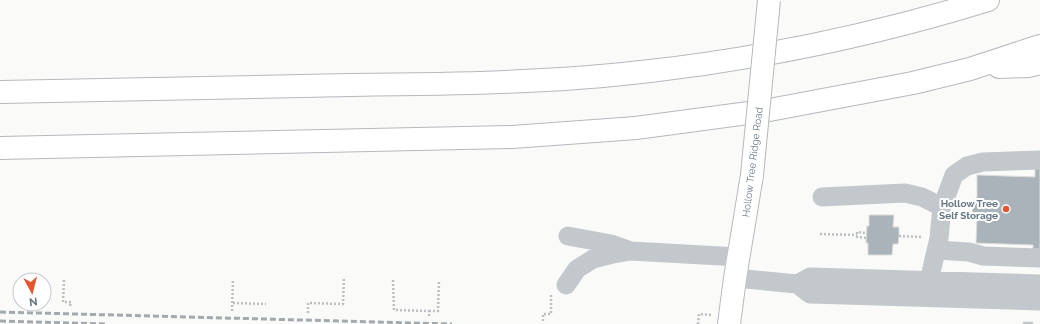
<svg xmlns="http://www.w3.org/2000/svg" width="1040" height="324" font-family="Raleway,sans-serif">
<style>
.building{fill:#aab3b9;stroke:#dcdcda}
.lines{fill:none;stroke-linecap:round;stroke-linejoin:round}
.major-casing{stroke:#b5babe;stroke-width:24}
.highway-casing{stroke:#b4b9bd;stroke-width:24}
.path{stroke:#bbbfc2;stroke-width:2.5;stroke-dasharray:2 2;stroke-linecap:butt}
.minor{stroke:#c3c8cc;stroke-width:19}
.major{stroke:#fff;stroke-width:22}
.highway{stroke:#fff;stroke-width:22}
.rail{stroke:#a2aab0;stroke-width:3;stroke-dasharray:6 3;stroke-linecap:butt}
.major-bridge-casing{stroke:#b5babe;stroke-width:24;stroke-linecap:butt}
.major-bridge{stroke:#fff;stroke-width:22}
.poi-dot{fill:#e4572e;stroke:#fff;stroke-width:1.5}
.labels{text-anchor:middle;stroke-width:4;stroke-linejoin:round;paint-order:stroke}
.street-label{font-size:10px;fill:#657683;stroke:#fff}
.poi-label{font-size:10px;font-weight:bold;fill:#657683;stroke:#fff;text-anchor:end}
</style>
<rect width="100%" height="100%" fill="#fafaf8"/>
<path class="building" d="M 1035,168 L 1040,169 L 1040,249 L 1033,249 L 1033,245 L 976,243 L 977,218 L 972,218 L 973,200 L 977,200 L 977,175 L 1035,177 Z
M 869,215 L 894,215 L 893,227 L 899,227 L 899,236 L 898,244 L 893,244 L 892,255 L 868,255 L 868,243 L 866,243 L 867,226 L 869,226 Z
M 1023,322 L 1033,322 L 1033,324 L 1023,324 Z"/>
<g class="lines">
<g class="major-casing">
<path id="major" d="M 729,324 L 735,278 L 752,175"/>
</g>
<g class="highway-casing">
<path id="highway" d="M 999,67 L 1029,66 L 1040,63
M 0,92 C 117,90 234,88 350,85 C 450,84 551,83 650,71 C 764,58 878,34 988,0
M 0,148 L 512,137 L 636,128 L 764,111 L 913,83 L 970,69 L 1040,46"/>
</g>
<path class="path" d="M 820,234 L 857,235
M 899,236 L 922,237
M 866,238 L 857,237 L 857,232 L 866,233
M 64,280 L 63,302 L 71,302 L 70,306
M 393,280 L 394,310 L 429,311 L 429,317
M 233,303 L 266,304
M 232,311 L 233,279
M 429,311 L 438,311 L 439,281
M 308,313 L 308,303 L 343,304 L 344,278
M 543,321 L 543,314 L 551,314 L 551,295
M 698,324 L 699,314 L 712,315"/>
<path class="minor" d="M 822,197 L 905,193 L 922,197 L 942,207
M 568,236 L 611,244 L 628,250
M 936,250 L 969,252 L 983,256 L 1040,258
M 735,278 L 797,284 L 810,294 L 1040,301
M 797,284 L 810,277 L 1040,284
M 566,285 L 577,269 L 593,259 L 613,254 L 631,251 L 739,257
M 929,293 L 929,281 L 939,238 L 942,207 L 954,175 L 967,166 L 983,162 L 1040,160"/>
<use href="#major" class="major"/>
<use href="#highway" class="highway"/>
<path class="rail" d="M 0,312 L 452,324
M 0,321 L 107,324"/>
<g class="major-bridge-casing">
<path id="major-bridge" d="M 752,175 L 769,0"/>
</g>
<use href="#major-bridge" class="major-bridge"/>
</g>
<circle class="poi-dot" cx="1006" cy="209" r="4"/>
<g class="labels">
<g class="street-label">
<text transform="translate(752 162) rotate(-83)" y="4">Hollow Tree Ridge Road</text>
</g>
<g class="poi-label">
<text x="998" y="207">Hollow Tree<tspan x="998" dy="12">Self Storage</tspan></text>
</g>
</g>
<g transform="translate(32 292) rotate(173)"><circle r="19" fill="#ffffff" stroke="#c1c8cd"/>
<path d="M0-3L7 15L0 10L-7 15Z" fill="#e4572e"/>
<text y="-6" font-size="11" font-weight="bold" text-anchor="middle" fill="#657683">N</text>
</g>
</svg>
